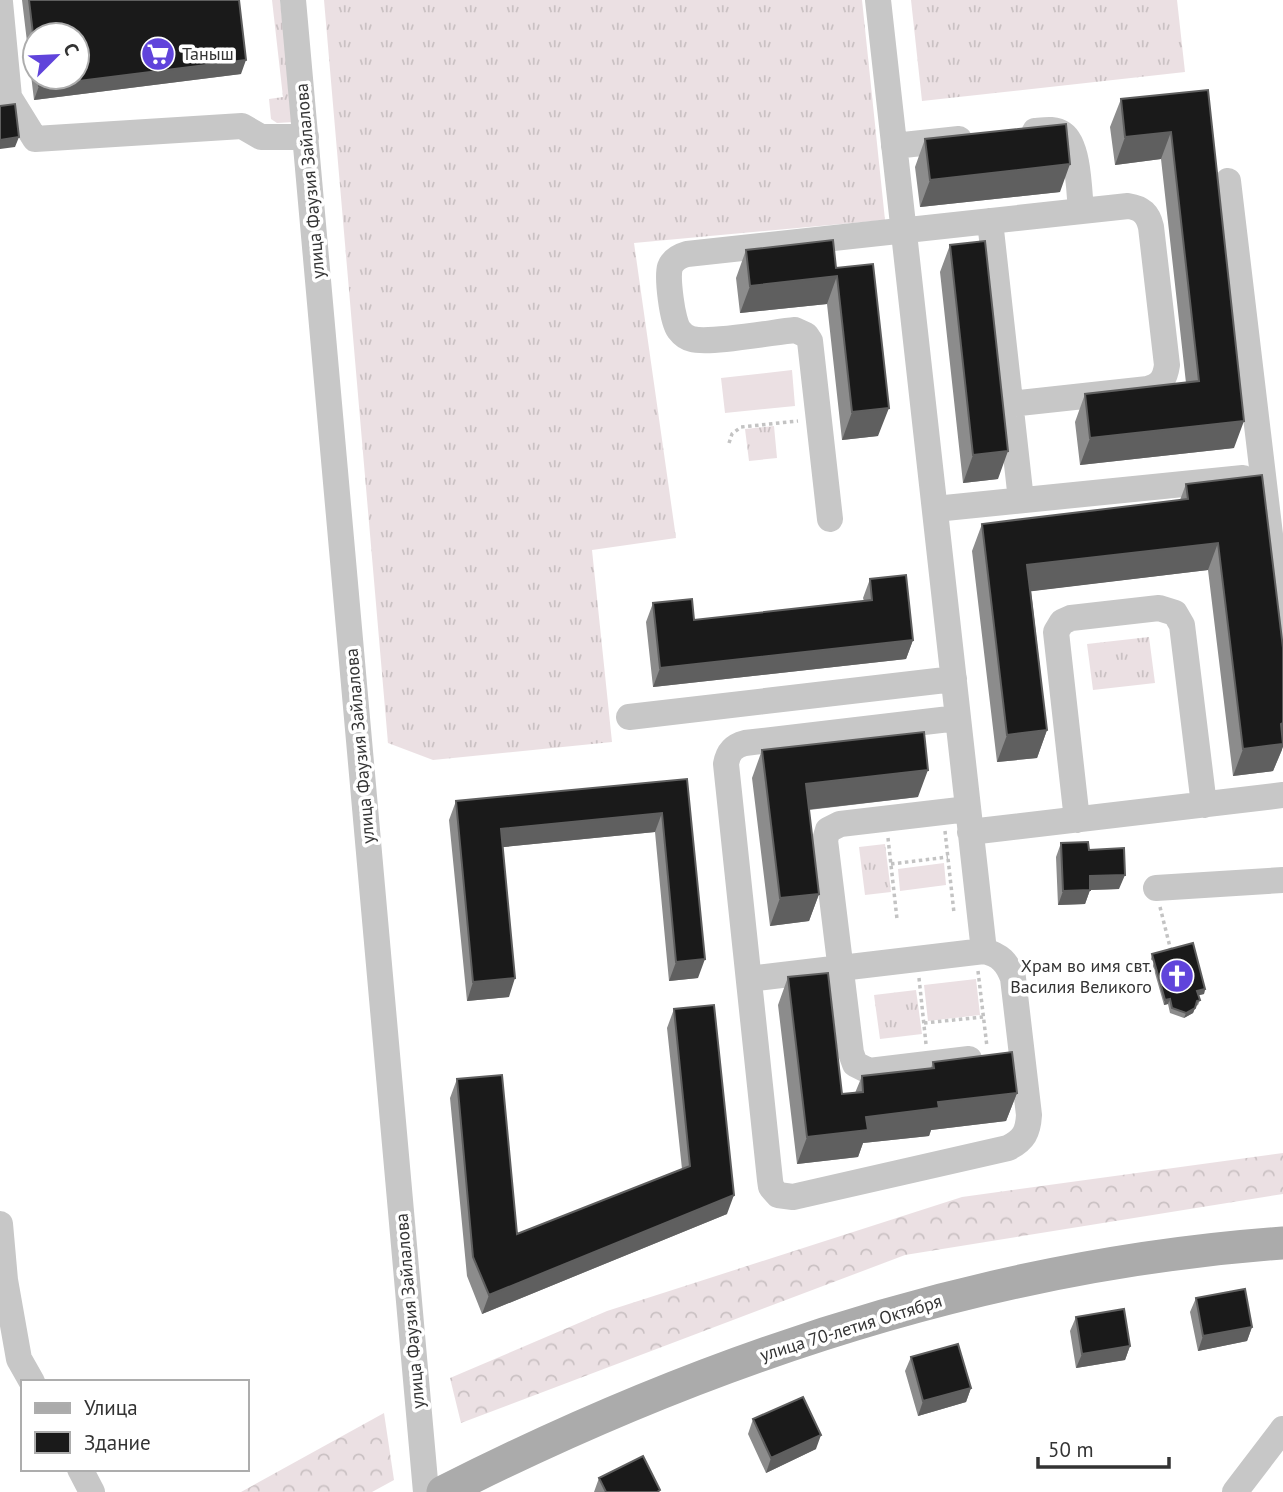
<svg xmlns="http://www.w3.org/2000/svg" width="1283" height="1492" font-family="'PT Sans',sans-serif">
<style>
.grass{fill:url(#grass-tufts)}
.forest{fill:url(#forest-crowns)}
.pitch{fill:#ebe0e3}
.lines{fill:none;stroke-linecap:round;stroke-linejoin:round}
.path{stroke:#c3c3c3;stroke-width:3.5;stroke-dasharray:3.5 3.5;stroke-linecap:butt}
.minor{stroke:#c7c7c7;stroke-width:26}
.major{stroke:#ababab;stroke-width:33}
.wall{fill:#8c8c8c;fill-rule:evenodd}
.shaded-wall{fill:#5f5f5f}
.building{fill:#1a1a1a;stroke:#5f5f5f;stroke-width:2}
.labels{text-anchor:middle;stroke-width:7;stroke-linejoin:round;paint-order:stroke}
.poi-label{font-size:18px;fill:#333;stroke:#fff;text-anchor:start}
.street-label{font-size:18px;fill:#333;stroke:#fff}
</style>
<defs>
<pattern id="grass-tufts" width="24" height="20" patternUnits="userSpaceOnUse" patternTransform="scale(1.75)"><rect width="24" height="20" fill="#ebe0e3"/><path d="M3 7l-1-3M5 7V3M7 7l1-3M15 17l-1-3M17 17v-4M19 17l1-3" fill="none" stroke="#cac1c3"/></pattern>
<pattern id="forest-crowns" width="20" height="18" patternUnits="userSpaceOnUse" patternTransform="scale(1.75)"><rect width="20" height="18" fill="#ebe0e3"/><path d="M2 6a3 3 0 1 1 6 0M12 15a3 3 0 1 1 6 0" fill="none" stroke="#cac1c3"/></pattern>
</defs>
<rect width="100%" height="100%" fill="#fff"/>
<path class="grass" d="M 272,0 L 280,0 L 294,122 L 277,123 L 271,119 L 269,99 L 283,97 Z
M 324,0 L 862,0 L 885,220 L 634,243 L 676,538 L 592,550 L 612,742 L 433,760 L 388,743 Z
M 911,0 L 1177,0 L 1185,72 L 922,101 Z
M 774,426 L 777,458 L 749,461 L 745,429 Z
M 1149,637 L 1155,683 L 1093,690 L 1087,644 Z
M 885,844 L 891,892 L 865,895 L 859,847 Z
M 916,990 L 922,1034 L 880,1039 L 874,995 Z"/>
<path class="forest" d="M 1283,1153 L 1283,1194 L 905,1255 L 461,1423 L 450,1378 L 607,1311 L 962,1197 Z
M 384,1413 L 394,1480 L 372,1492 L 241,1492 Z"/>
<path class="pitch" d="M 792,370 L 795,406 L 725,413 L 721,378 Z
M 944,863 L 946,885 L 900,891 L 898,869 Z
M 976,979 L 980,1015 L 928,1021 L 924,985 Z"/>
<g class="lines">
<path class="path" d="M 729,443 L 732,434 L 741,427 L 798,421
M 945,831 L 954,913
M 888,838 L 897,919
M 891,864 L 948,857
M 1160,907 L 1171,951
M 978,971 L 987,1047
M 919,978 L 926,1044
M 924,1023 L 983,1017"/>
<path class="minor" d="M 293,0 L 426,1492
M 878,0 L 984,951
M 0,2 L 9,97 L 35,139 L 242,126 L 261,137 L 306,137
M 1035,131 C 1045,130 1055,128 1063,134 C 1079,145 1079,192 1081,211
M 894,146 L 959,139
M 1228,181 L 1283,644
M 990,221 L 1021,500
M 935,509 L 1243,478
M 830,519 L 810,341 L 806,335 L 795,330 C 774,332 709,344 692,339 C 687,338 682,334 679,330 C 672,321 667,277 670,267 C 673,259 680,256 687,254 L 1128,206 C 1142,208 1148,214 1151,227 L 1167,365 C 1165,379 1161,385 1148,389 L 1011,404
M 629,717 L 954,679
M 968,809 L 840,824 L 828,830 L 825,840 L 851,1053 L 855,1064 L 869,1071 L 969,1059
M 1077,820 L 1056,632 L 1062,622 L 1071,618 L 1159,608 L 1175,613 L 1182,625 L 1204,805
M 970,832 L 1283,795
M 1156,888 L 1283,880
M 749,979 L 984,951 C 1000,955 1007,962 1013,978 L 1029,1115 C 1028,1132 1024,1140 1008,1148 L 793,1197 L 778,1195 L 771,1187 L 770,1180 L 726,764 C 728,752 733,746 745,743 L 958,718
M 0,1224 L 5,1280 L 19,1359 L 32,1382
M 80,1469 L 92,1492
M 1235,1492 L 1283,1429"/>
<path class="major" d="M 443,1492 C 705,1359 989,1264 1283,1243"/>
</g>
<path class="wall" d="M 22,0 L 239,0 L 241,74 L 34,100 ZM 35,35 L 77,77 L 35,77 Z
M 1208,90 L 1234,448 L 1080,465 L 1075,422 L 1085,394 L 1186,383 L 1161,159 L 1115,165 L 1110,127 L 1121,99 Z
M 925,139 L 1060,192 L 920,207 L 915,167 Z
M 950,245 L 998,479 L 963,483 L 940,272 Z
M 746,250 L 836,268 L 878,436 L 842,440 L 827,304 L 740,313 L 736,278 Z
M 1262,475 L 1282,750 L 1273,771 L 1233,776 L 1208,570 L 1031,591 L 1047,730 L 1037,758 L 997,762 L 972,551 L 982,524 L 1180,500 L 1186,484 Z
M 870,579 L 913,640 L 906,659 L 653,687 L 646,622 L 653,603 L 694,620 L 864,601 L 863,598 Z
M 762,750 L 918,797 L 809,810 L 819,894 L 809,921 L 770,926 L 752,778 Z
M 687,779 L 698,978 L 669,981 L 655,832 L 503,847 L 509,997 L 467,1001 L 449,820 L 456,801 Z
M 1061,843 L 1089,850 L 1119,889 L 1090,890 L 1085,904 L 1058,905 L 1056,857 Z
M 1152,954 L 1205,989 L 1204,994 L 1198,995 L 1200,1000 L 1198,1005 L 1196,1006 L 1193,1013 L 1184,1018 L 1170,1013 L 1168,1004 L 1164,1005 L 1151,959 Z
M 788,977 L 842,1094 L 855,1093 L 862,1076 L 931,1068 L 933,1062 L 1017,1093 L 1006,1121 L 931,1130 L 929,1136 L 863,1143 L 858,1157 L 797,1164 L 778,1005 Z
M 674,1009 L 727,1214 L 482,1314 L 467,1276 L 450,1098 L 457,1079 L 517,1234 L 682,1169 L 667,1028 Z
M 1196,1298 L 1252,1327 L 1247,1341 L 1198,1351 L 1190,1312 Z
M 1076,1317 L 1130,1346 L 1125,1360 L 1076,1368 L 1070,1331 Z
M 911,1357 L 971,1388 L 966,1402 L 918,1416 L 905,1371 Z
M 753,1419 L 816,1449 L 766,1473 L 748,1434 Z
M 599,1478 L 660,1492 L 594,1492 Z"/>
<path class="shaded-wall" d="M 246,60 L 241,74 L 34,100 L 39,86 Z
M 1171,132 L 1161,159 L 1115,165 L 1125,137 Z
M 19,137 L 15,147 L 0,149 L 0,140 Z
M 1070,164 L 1060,192 L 920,207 L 930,180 Z
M 837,276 L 827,304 L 740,313 L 750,286 Z
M 889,408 L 878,436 L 842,440 L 852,412 Z
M 1244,421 L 1234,448 L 1080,465 L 1090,438 Z
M 1008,451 L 998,479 L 963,483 L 973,455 Z
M 1218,543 L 1208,570 L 1017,593 L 1027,565 Z
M 913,640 L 906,659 L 653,687 L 660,668 Z
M 1283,723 L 1283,747 L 1273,771 L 1233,776 L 1243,749 L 1281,724 Z
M 1047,730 L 1037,758 L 997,762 L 1007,735 Z
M 928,770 L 918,797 L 796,811 L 806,784 Z
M 662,813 L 655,832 L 494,848 L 501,829 Z
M 1125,875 L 1119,889 L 1090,890 L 1085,904 L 1058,905 L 1063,891 L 1090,876 Z
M 819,894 L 809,921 L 770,926 L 780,898 Z
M 705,959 L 698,978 L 669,981 L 676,962 Z
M 515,978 L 509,997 L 467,1001 L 473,982 Z
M 1205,989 L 1204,994 L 1196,996 L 1197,991 Z
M 1170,999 L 1168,1004 L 1164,1005 L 1165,1000 Z
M 1195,1008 L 1193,1013 L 1184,1018 L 1186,1013 Z
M 1017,1093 L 1006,1121 L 931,1130 L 929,1136 L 863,1143 L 858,1157 L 797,1164 L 807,1137 L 866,1117 L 938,1102 Z
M 734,1195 L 727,1214 L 482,1314 L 489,1295 Z
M 1252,1327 L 1247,1341 L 1198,1351 L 1203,1336 Z
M 1130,1346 L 1125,1360 L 1076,1368 L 1082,1354 Z
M 971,1388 L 966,1402 L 918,1416 L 923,1401 Z
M 821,1435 L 816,1449 L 766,1473 L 771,1458 Z"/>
<path class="building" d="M 29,0 L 239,0 L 246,60 L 39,86 L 38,77 L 77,77 L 77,35 L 35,35 L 35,51 Z
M 1208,90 L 1244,421 L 1090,438 L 1085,394 L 1199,381 L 1171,132 L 1125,137 L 1121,99 Z
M 15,104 L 19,137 L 0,140 L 0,106 Z
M 1066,124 L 1070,164 L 930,180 L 925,139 Z
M 833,240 L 836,268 L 873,264 L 889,408 L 852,412 L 837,276 L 750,286 L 746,250 Z
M 985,241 L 1008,451 L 973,455 L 950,245 Z
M 1262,475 L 1283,648 L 1283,723 L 1281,724 L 1283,744 L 1243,749 L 1218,543 L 1027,565 L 1047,730 L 1007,735 L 982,524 L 1188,499 L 1186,484 Z
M 906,575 L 913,640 L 660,668 L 653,603 L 692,599 L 694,620 L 872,600 L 870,579 Z
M 924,732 L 928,770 L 806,784 L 819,894 L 780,898 L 762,750 Z
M 687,779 L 705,959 L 676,962 L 662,813 L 501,829 L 515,978 L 473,982 L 456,801 Z
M 1088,842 L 1089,850 L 1124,848 L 1125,875 L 1090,876 L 1090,890 L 1063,891 L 1061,843 Z
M 1193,943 L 1205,989 L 1197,991 L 1200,1000 L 1197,1001 L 1195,1008 L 1186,1013 L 1172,1008 L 1170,999 L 1165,1000 L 1152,954 Z
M 828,973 L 842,1094 L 863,1092 L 862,1076 L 934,1068 L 933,1062 L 1012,1052 L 1017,1093 L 938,1102 L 939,1108 L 866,1117 L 868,1130 L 807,1137 L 788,977 Z
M 714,1005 L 734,1195 L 489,1295 L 473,1257 L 457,1079 L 502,1075 L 517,1234 L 690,1166 L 674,1009 Z
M 1245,1289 L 1252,1327 L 1203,1336 L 1196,1298 Z
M 1124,1309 L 1130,1346 L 1082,1354 L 1076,1317 Z
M 958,1344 L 971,1388 L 923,1401 L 911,1357 Z
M 803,1397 L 821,1435 L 771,1458 L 753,1419 Z
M 643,1456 L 660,1490 L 657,1492 L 606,1492 L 599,1478 Z"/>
<defs>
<g id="supermarket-disc" transform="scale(1.75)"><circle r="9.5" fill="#6044db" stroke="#fff"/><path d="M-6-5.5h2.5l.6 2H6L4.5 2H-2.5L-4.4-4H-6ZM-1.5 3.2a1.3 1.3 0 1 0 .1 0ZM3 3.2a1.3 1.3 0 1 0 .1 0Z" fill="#fff"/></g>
<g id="church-disc" transform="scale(1.75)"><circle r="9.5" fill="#6044db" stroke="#fff"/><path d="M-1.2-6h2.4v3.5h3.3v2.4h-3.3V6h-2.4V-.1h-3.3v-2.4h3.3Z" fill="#fff"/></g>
</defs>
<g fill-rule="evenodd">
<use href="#supermarket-disc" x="158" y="54"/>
<use href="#church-disc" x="1177" y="976"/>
</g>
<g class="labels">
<g class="poi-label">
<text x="182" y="60">Таныш</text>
<text x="1152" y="972" text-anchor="end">Храм во имя свт.<tspan x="1152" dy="21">Василия Великого</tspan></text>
</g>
<g class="street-label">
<text transform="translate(310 181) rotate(-95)" y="6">улица Фаузия Зайлалова</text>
<text transform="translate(360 746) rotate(-95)" y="6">улица Фаузия Зайлалова</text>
<text transform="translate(410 1311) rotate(-95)" y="6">улица Фаузия Зайлалова</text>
<text transform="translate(851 1328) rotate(-17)" y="6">улица 70-летия Октября</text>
</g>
</g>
<rect x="21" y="1380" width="228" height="91" fill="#ffffff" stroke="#adadad" stroke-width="2"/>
<rect x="35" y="1403" width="35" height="10" fill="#ababab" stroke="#adadad" stroke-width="2"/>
<text x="84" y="1415" font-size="21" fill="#333333">Улица</text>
<rect x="35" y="1432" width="35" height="21" fill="#1a1a1a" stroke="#adadad" stroke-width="2"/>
<text x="84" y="1450" font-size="21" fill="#333333">Здание</text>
<g transform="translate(56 56) rotate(66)"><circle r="33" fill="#ffffff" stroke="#adadad" stroke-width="2"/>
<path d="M0-5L12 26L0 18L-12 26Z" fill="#6044db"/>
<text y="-10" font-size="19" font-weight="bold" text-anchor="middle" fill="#333333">С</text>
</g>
<path d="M1038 1457v10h131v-10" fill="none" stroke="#333333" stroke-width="3.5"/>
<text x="1048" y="1457" font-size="21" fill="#333333" stroke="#ffffff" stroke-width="5" paint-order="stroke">50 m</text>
</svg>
